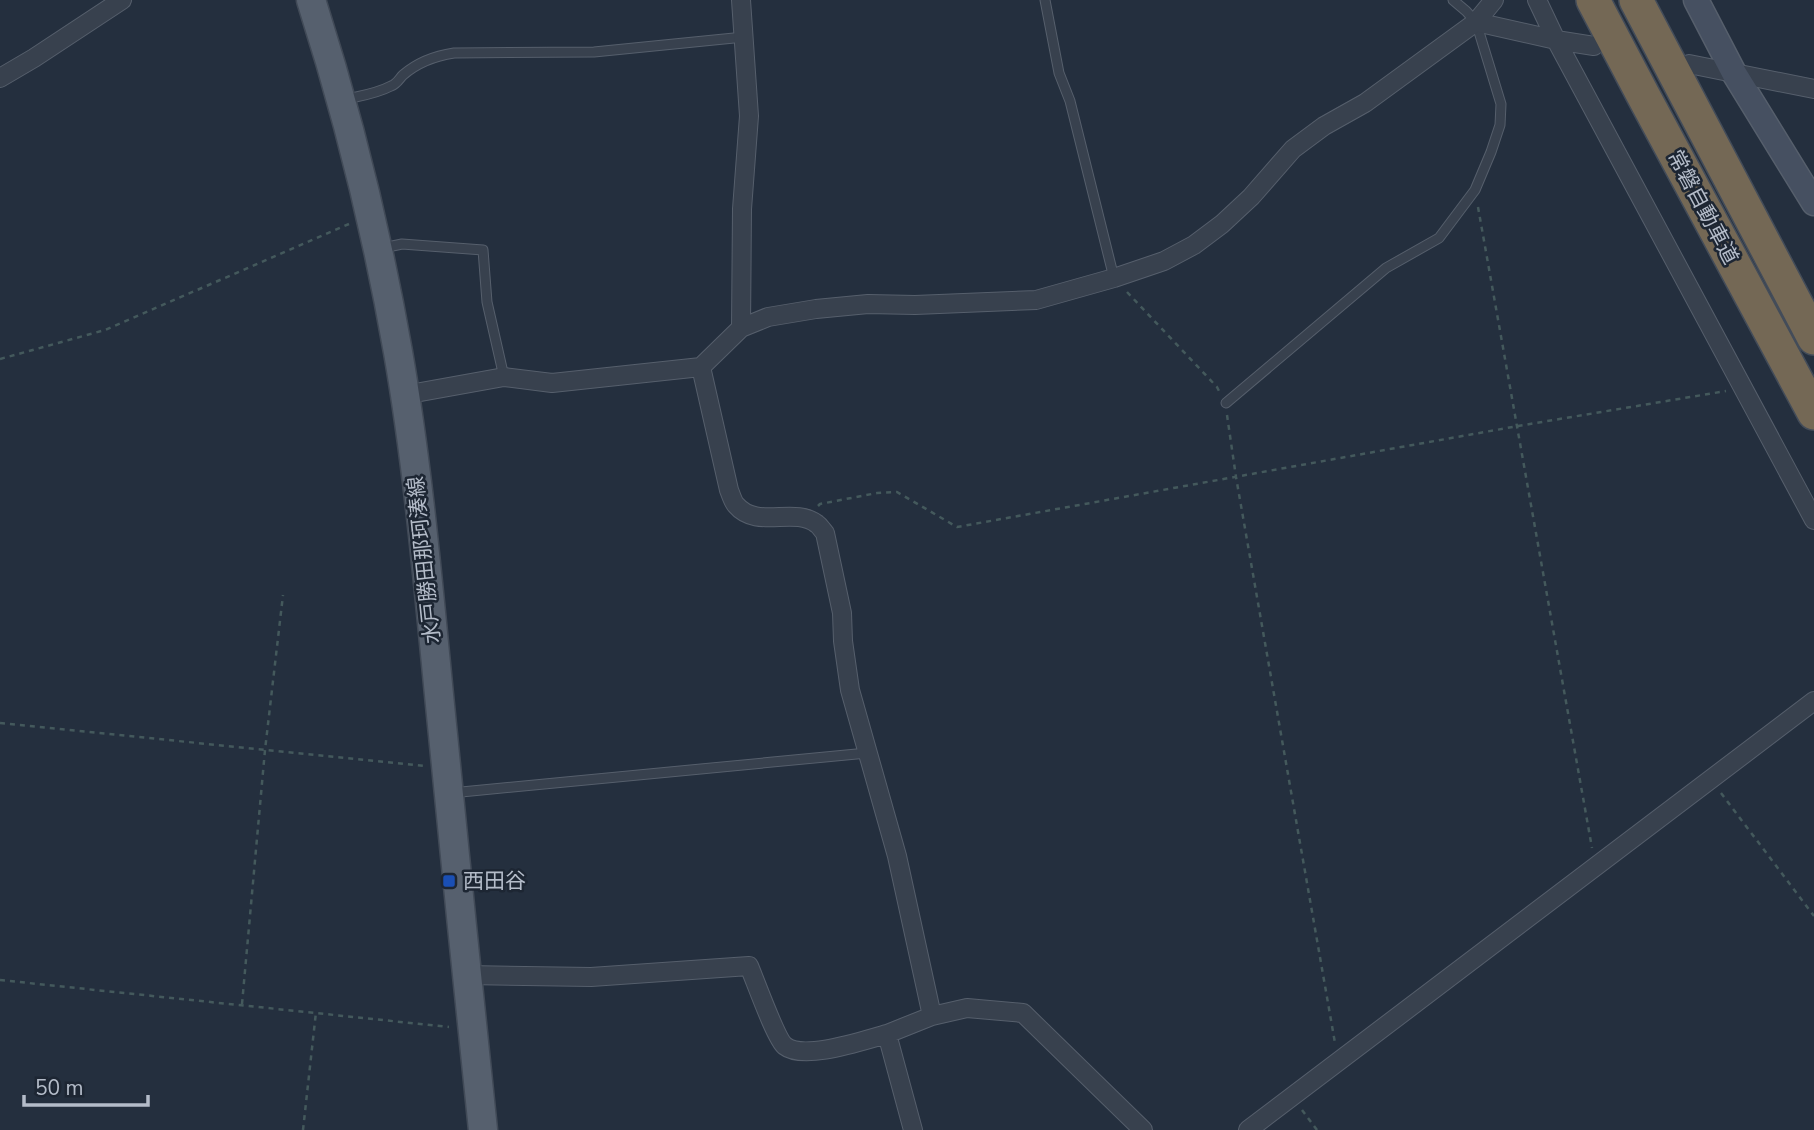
<svg xmlns="http://www.w3.org/2000/svg" width="1814" height="1130" font-family="'Nunito Sans','Noto Sans JP',sans-serif">
<style>
.lines{fill:none;stroke-linecap:round;stroke-linejoin:round}
.lane-casing{stroke:#565f6c;stroke-width:11}
.street-casing{stroke:#565f6c;stroke-width:20}
.secondary-casing{stroke:#565f6c;stroke-width:27}
.primary-casing{stroke:#414a57;stroke-width:31}
.highway-casing{stroke:#434c59;stroke-width:36}
.path{stroke:#44595c;stroke-width:2.5;stroke-dasharray:5 5;stroke-linecap:butt}
.lane{stroke:#38414e;stroke-width:9}
.street{stroke:#38414e;stroke-width:18}
.secondary{stroke:#465061;stroke-width:24}
.primary{stroke:#56606e;stroke-width:28}
.highway{stroke:#746855;stroke-width:33}
.transit-dot{fill:#1a4fb4;stroke:#1d2633;stroke-width:2.5}
.labels{text-anchor:middle;stroke-width:5;stroke-linejoin:round;paint-order:stroke}
.street-label{font-size:21px;fill:#b4bcc9;stroke:#1d2633}
.poi-label{font-size:21px;fill:#b4bcc9;stroke:#1d2633;text-anchor:start}
</style>
<rect width="100%" height="100%" fill="#242f3e"/>
<g class="lines">
<g class="lane-casing">
<path id="lane" d="M 1045,0 L 1059,73 L 1070,101 L 1114,278
M 343,100 C 359,96 376,94 391,86 C 397,84 399,79 403,75 C 418,62 434,56 454,53 L 594,52 L 744,37
M 383,248 L 402,244 L 483,250 L 487,302 L 504,377
M 1226,403 L 1386,268 L 1439,238 L 1475,190 L 1491,152 L 1500,125 L 1501,104 L 1476,22 L 1466,11 L 1453,0
M 451,793 L 867,753"/>
</g>
<g class="street-casing">
<path id="street" d="M 741,0 L 749,116 L 742,209 L 741,328
M 1537,0 L 1556,40 L 1814,520
M 1476,22 L 1556,40 L 1594,46
M 1689,64 L 1814,89
M 0,78 L 34,58 L 122,0
M 701,367 L 729,490 C 731,495 733,502 736,505 C 757,530 794,506 817,524 C 820,526 822,530 825,533 L 842,613 L 843,641 L 850,690 L 897,856 L 932,1016
M 404,395 L 504,377 L 552,383 L 701,367 L 741,328 L 768,317 L 816,309 L 868,304 L 915,305 L 1036,300 L 1114,278 L 1164,261 L 1194,245 L 1222,224 L 1251,197 L 1293,149 L 1324,126 L 1365,103 L 1476,22 L 1494,0
M 467,975 L 591,977 L 749,966 C 755,980 776,1039 785,1046 C 804,1061 864,1040 887,1034 L 913,1130
M 887,1034 L 932,1016 L 967,1008 L 1023,1013 L 1143,1130
M 1248,1130 L 1814,701"/>
</g>
<g class="secondary-casing">
<path id="secondary" d="M 1696,0 L 1734,73 L 1814,203"/>
</g>
<g class="primary-casing">
<path id="primary" d="M 311,0 C 348,115 377,233 398,352 C 420,478 430,607 443,735 C 456,867 469,998 483,1130"/>
</g>
<g class="highway-casing">
<path id="highway" d="M 1593,0 L 1643,95 L 1814,413
M 1636,0 L 1814,338"/>
</g>
<path class="path" d="M 1478,207 L 1592,848
M 1127,292 L 1217,387 L 1220,393
M 0,359 L 105,330 L 349,224
M 1227,415 L 1236,477 L 1335,1043
M 818,506 L 820,504 L 877,493 L 897,492 L 957,527 L 1518,426 L 1726,391
M 0,723 L 425,766
M 1721,793 L 1814,916
M 0,980 L 449,1027
M 242,1004 L 265,750 L 283,595
M 1302,1110 L 1317,1130
M 303,1130 L 316,1012"/>
<use href="#lane" class="lane"/>
<use href="#street" class="street"/>
<use href="#secondary" class="secondary"/>
<use href="#primary" class="primary"/>
<use href="#highway" class="highway"/>
</g>
<rect class="transit-dot" x="442" y="874" width="14" height="14" rx="3.5"/>
<g class="labels">
<g class="street-label">
<text transform="translate(1703 207) rotate(62)" y="7">常磐自動車道</text>
<text transform="translate(424 560) rotate(-96)" y="7">水戸勝田那珂湊線</text>
</g>
<g class="poi-label">
<text x="463" y="888">西田谷</text>
</g>
</g>
<path d="M24 1095v10h124v-10" fill="none" stroke="#b4bcc9" stroke-width="3.5"/>
<text x="35" y="1095" font-size="21" fill="#b4bcc9" stroke="#1d2633" stroke-width="5" paint-order="stroke">50 m</text>
</svg>
